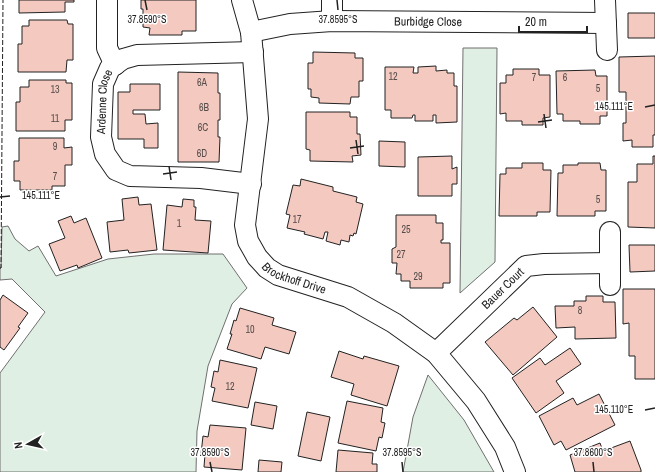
<svg xmlns="http://www.w3.org/2000/svg" width="655" height="472" font-family="'Archivo Narrow',sans-serif">
<style>
.green{fill:#e0efe3;stroke:#6f6f6f}
.building{fill:#f3c9c0;stroke:#222}
.lines{fill:none;stroke-linecap:round;stroke-linejoin:round}
.minor-casing{stroke:#222;stroke-width:22}
.minor{stroke:#fff;stroke-width:20}
.fence{stroke:#222;stroke-width:1;stroke-dasharray:5 2;stroke-linecap:butt}
.ticks{fill:none;stroke:#222;stroke-width:1.5}
.labels{text-anchor:middle;stroke-width:3;stroke-linejoin:round;paint-order:stroke}
.number-label{font-size:10px;fill:#564c4a}
.street-label{font-size:12px;fill:#222;stroke:#fff}
.ticks-label{font-size:10px;text-anchor:middle;fill:#222;stroke:#fff;stroke-width:3;stroke-linejoin:round;paint-order:stroke}
</style>
<rect width="100%" height="100%" fill="#fff"/>
<path class="green" d="M 463,48 L 497,48 L 495,262 L 460,293 Z
M 8,226 L 15,239 L 29,251 L 38,246 L 56,276 L 108,259 L 154,254 L 223,254 L 247,288 L 232,304 L 208,366 L 197,431 L 196,472 L 0,472 L 0,373 L 45,312 L 12,279 L 0,280 L 0,268 L 1,268 L 2,227 Z
M 428,375 L 464,420 L 494,472 L 403,472 L 413,417 Z"/>
<path class="building" d="M 19,0 L 74,0 L 74,2 L 65,2 L 65,12 L 19,13 Z
M 141,0 L 196,0 L 196,31 L 182,31 L 182,35 L 149,35 L 150,28 L 143,27 L 143,9 L 141,9 Z
M 628,13 L 655,13 L 655,38 L 628,38 Z
M 29,20 L 67,20 L 68,24 L 73,24 L 73,60 L 67,60 L 66,72 L 18,72 L 18,44 L 22,44 L 22,26 L 29,26 Z
M 313,52 L 355,53 L 355,58 L 363,58 L 363,81 L 359,81 L 359,97 L 351,97 L 350,104 L 319,103 L 319,98 L 311,97 L 311,89 L 308,89 L 308,63 L 313,63 Z
M 655,56 L 655,135 L 653,135 L 653,147 L 632,147 L 632,140 L 623,141 L 623,123 L 626,123 L 626,92 L 619,92 L 619,57 Z
M 436,66 L 436,71 L 447,70 L 447,73 L 454,73 L 454,86 L 457,86 L 457,122 L 436,123 L 436,115 L 433,115 L 433,121 L 415,121 L 415,115 L 413,115 L 412,118 L 391,118 L 391,110 L 385,110 L 385,67 L 414,67 L 413,73 L 418,73 L 418,67 Z
M 513,69 L 539,69 L 539,75 L 550,75 L 550,117 L 543,118 L 543,125 L 522,125 L 522,121 L 506,121 L 506,113 L 500,114 L 500,83 L 506,83 L 506,75 L 513,75 Z
M 595,70 L 596,76 L 607,76 L 607,116 L 600,116 L 600,124 L 580,124 L 580,121 L 563,121 L 563,114 L 557,114 L 556,71 Z
M 178,72 L 218,73 L 218,93 L 220,93 L 220,120 L 218,120 L 218,137 L 220,137 L 219,162 L 178,162 Z
M 29,80 L 66,80 L 66,83 L 72,83 L 72,120 L 65,120 L 65,131 L 16,131 L 16,102 L 20,102 L 20,87 L 29,87 Z
M 130,84 L 160,84 L 160,110 L 133,110 L 133,114 L 145,114 L 146,124 L 158,123 L 158,148 L 144,148 L 144,139 L 118,139 L 118,92 L 130,92 Z
M 306,112 L 350,112 L 350,117 L 357,117 L 357,134 L 360,134 L 361,155 L 352,156 L 353,162 L 310,161 L 310,150 L 306,149 Z
M 19,138 L 64,138 L 64,148 L 72,147 L 72,165 L 65,165 L 65,186 L 52,186 L 52,190 L 20,190 L 20,181 L 14,181 L 14,161 L 19,161 Z
M 379,141 L 405,142 L 405,167 L 379,166 Z
M 452,156 L 452,169 L 457,167 L 457,184 L 452,184 L 452,196 L 418,196 L 418,157 Z
M 653,156 L 655,156 L 655,228 L 628,227 L 628,182 L 637,182 L 637,164 L 653,164 Z
M 522,163 L 543,163 L 543,170 L 551,170 L 550,212 L 537,212 L 537,216 L 499,216 L 500,174 L 506,174 L 506,168 L 522,168 Z
M 578,163 L 600,163 L 601,170 L 606,170 L 606,211 L 595,211 L 595,216 L 557,216 L 558,173 L 563,173 L 563,165 L 578,165 Z
M 301,179 L 333,187 L 333,191 L 357,197 L 356,202 L 363,204 L 356,234 L 354,233 L 353,236 L 350,235 L 349,242 L 341,240 L 340,245 L 326,241 L 328,232 L 325,232 L 323,239 L 304,234 L 305,232 L 287,228 L 290,215 L 286,214 L 293,185 L 300,186 Z
M 138,197 L 139,205 L 151,204 L 157,250 L 129,253 L 128,250 L 110,252 L 107,222 L 124,220 L 122,199 Z
M 183,199 L 194,200 L 194,207 L 196,207 L 195,220 L 211,221 L 208,253 L 163,250 L 167,205 L 182,207 Z
M 396,215 L 436,215 L 436,223 L 443,223 L 443,240 L 441,240 L 441,243 L 450,243 L 450,283 L 443,283 L 443,288 L 410,288 L 410,281 L 401,281 L 401,274 L 396,274 L 397,263 L 392,263 L 392,249 L 396,247 Z
M 71,216 L 74,223 L 86,218 L 102,258 L 78,268 L 77,265 L 60,271 L 49,244 L 65,238 L 58,221 Z
M 629,245 L 655,245 L 655,271 L 630,272 Z
M 623,289 L 655,289 L 655,379 L 635,379 L 635,356 L 629,356 L 629,323 L 623,324 Z
M 3,295 L 28,313 L 18,327 L 20,328 L 4,350 L 0,347 L 0,300 Z
M 586,296 L 603,296 L 603,302 L 615,302 L 616,338 L 575,339 L 575,327 L 556,328 L 555,306 L 574,306 L 574,301 L 586,301 Z
M 533,307 L 557,337 L 513,375 L 485,342 L 514,318 L 517,320 Z
M 240,308 L 274,318 L 272,325 L 296,332 L 289,354 L 265,347 L 261,359 L 227,349 L 232,334 L 230,334 L 234,320 L 236,321 Z
M 570,348 L 581,364 L 556,381 L 564,393 L 536,413 L 512,378 L 540,358 L 545,365 Z
M 339,351 L 363,359 L 364,356 L 399,366 L 387,406 L 351,395 L 354,384 L 331,377 Z
M 220,360 L 257,368 L 248,408 L 212,401 L 215,388 L 211,387 L 214,371 L 218,372 Z
M 599,394 L 615,425 L 566,450 L 561,441 L 554,445 L 539,416 L 573,398 L 577,405 Z
M 347,401 L 383,408 L 381,422 L 385,423 L 382,438 L 379,437 L 376,451 L 338,443 Z
M 255,402 L 277,406 L 273,429 L 251,425 Z
M 307,412 L 330,417 L 321,461 L 298,456 Z
M 210,425 L 246,428 L 242,470 L 204,467 L 205,454 L 201,454 L 203,436 L 208,437 Z
M 630,441 L 641,470 L 641,472 L 575,472 L 570,455 L 600,443 L 603,451 Z
M 338,450 L 373,453 L 372,464 L 377,464 L 377,472 L 336,472 Z
M 259,460 L 282,462 L 281,472 L 258,472 Z"/>
<g class="lines">
<g class="minor-casing">
<g id="minor">
<path d="M 107,0 L 107,48 L 115,65"/>
<path id="s1" d="M 242,0 L 251,32 L 258,119 L 245,225 L 248,241 L 257,257 L 267,268 L 278,275 L 348,297 L 394,323 L 436,353 L 476,401 L 505,447 L 515,472"/>
<path d="M 332,0 L 332,21"/>
<path d="M 605,0 L 607,50"/>
<path id="s2" d="M 251,32 L 290,24 L 332,21 L 606,23"/>
<path id="s3" d="M 251,184 L 201,178 L 130,176 L 116,170 L 105,154 L 101,137 L 103,84 L 110,68 L 123,59 L 137,55 L 253,52"/>
<path d="M 610,285 L 610,232"/>
<path id="s4" d="M 436,353 L 526,266 L 544,264 L 610,263"/>
</g>
</g>
<use href="#minor" class="minor"/>
<path class="fence" d="M 0,268 L 1,268 L 3,0"/>
</g>
<path class="ticks" d="M 145,0 L 147,10M 337,0 L 338,10M 645,107 L 655,105M 544,114 L 546,128M 538,122 L 552,120M 356,140 L 358,154M 350,148 L 364,146M 169,166 L 171,180M 163,174 L 177,172M 0,197 L 10,196M 645,410 L 655,408M 210,462 L 212,472M 402,462 L 403,472M 593,462 L 594,472"/>
<g class="labels">
<g class="number-label">
<text x="393" y="80">12</text>
<text x="534" y="81">7</text>
<text x="565" y="81">6</text>
<text x="202" y="86">6A</text>
<text x="598" y="92">5</text>
<text x="55" y="93">13</text>
<text x="204" y="111">6B</text>
<text x="55" y="122">11</text>
<text x="203" y="131">6C</text>
<text x="55" y="150">9</text>
<text x="202" y="157">6D</text>
<text x="55" y="180">7</text>
<text x="598" y="203">5</text>
<text x="297" y="223">17</text>
<text x="179" y="227">1</text>
<text x="406" y="233">25</text>
<text x="401" y="258">27</text>
<text x="418" y="280">29</text>
<text x="580" y="314">8</text>
<text x="250" y="333">10</text>
<text x="230" y="390">12</text>
</g>
<g class="street-label">
<text dy="4" stroke="none"><textPath href="#s2" startOffset="178">Burbidge Close</textPath></text>
<text dy="4" stroke="none"><textPath href="#s3" startOffset="209">Ardenne Close</textPath></text>
<text dy="4" stroke="none"><textPath href="#s1" startOffset="306">Brockhoff Drive</textPath></text>
<text dy="4" stroke="none"><textPath href="#s4" startOffset="93">Bauer Court</textPath></text>
</g>
</g>
<g class="ticks-label">
<text x="147" y="23">37.8590°S</text>
<text x="338" y="23">37.8595°S</text>
<text x="614" y="110">145.111°E</text>
<text x="41" y="199">145.111°E</text>
<text x="614" y="413">145.110°E</text>
<text x="210" y="456">37.8590°S</text>
<text x="402" y="456">37.8595°S</text>
<text x="593" y="456">37.8600°S</text>
</g>
<g transform="translate(28 444) rotate(262)" stroke="#ffffff" stroke-width="3" paint-order="stroke">
<path d="M0-3L7 15L0 10L-7 15Z" fill="#222222"/>
<text y="-6" font-size="11" font-weight="bold" text-anchor="middle" fill="#222222">N</text>
</g>
<path d="M519 26v6h68v-6" fill="none" stroke="#222222" stroke-width="2"/>
<text x="525" y="26" font-size="12" fill="#222222" stroke="#ffffff" stroke-width="3" paint-order="stroke">20 m</text>
</svg>
